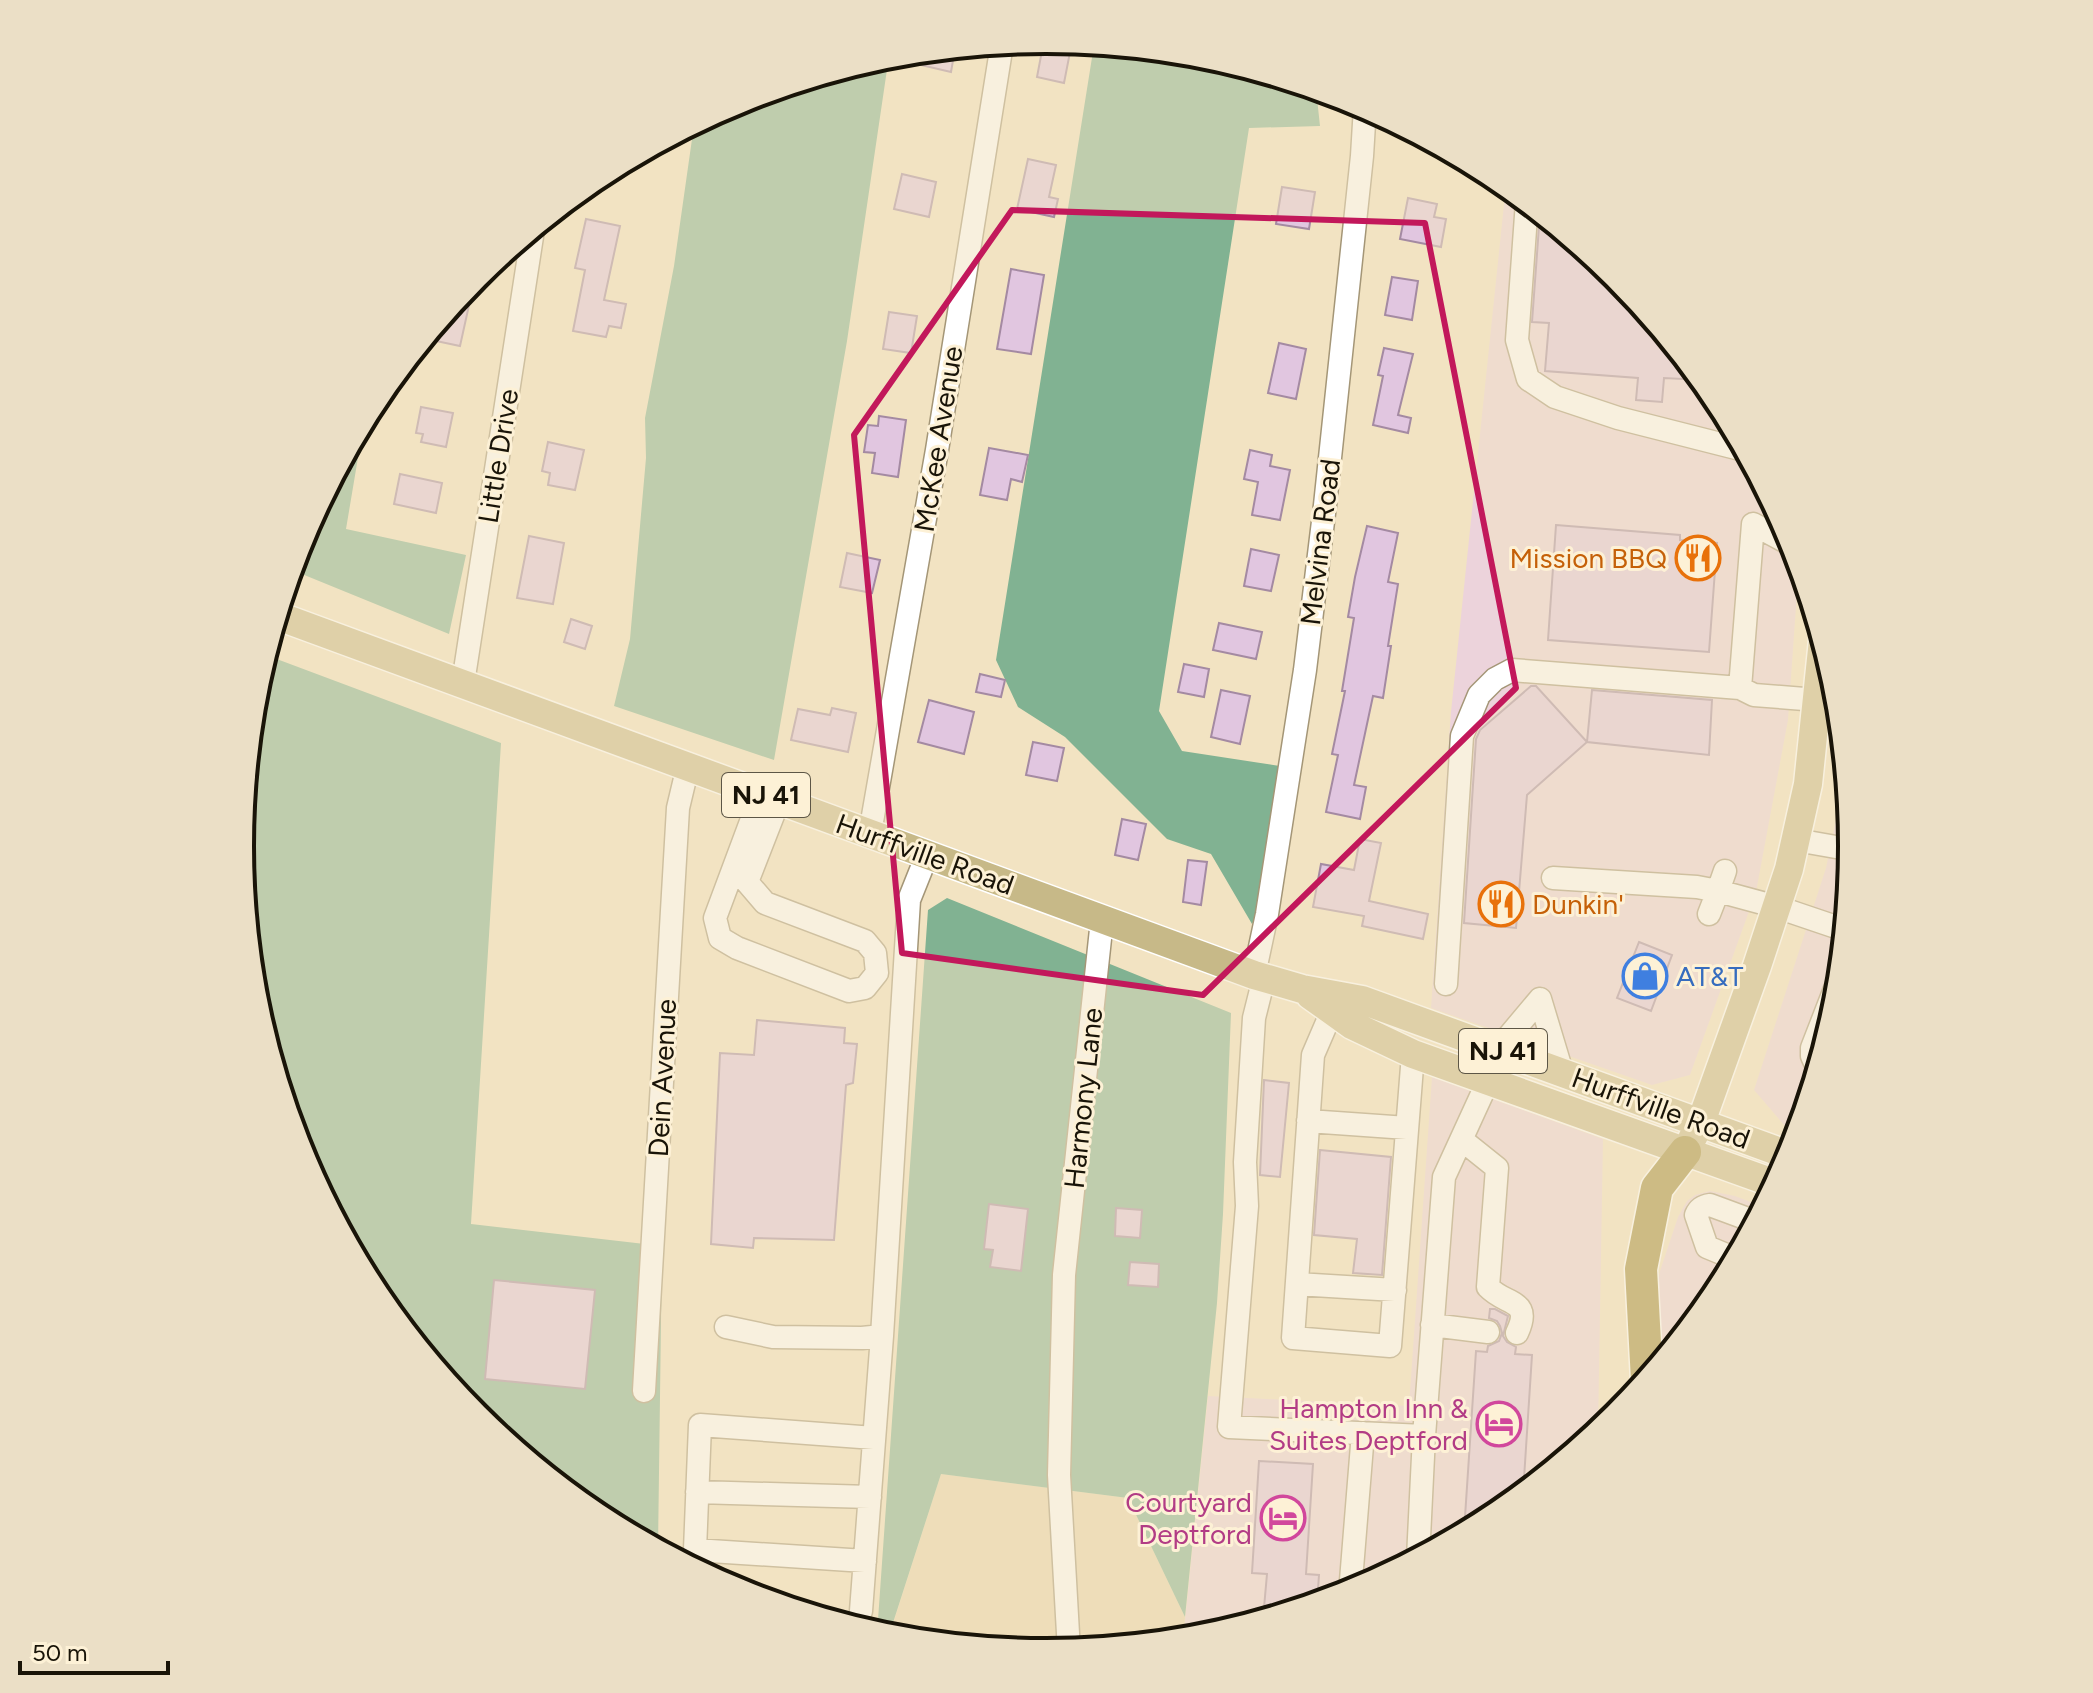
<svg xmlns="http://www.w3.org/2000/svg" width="2093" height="1693" font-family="Figtree,sans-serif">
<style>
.commercial{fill:#ecd3db}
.built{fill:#e8d6ae}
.forest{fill:#81b292}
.building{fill:#e1c6e0;stroke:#a48aa2;stroke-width:2}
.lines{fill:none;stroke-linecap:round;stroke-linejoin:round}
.minor-casing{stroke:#a49677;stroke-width:25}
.major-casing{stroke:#fff;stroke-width:31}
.highway-casing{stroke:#fff;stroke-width:35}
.minor{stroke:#fff;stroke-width:22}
.major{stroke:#c7b988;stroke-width:28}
.highway{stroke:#a18b39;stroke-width:32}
.marked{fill:none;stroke:#c2185b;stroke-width:6;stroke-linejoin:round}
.labels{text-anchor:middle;stroke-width:6;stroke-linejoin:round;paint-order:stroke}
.shield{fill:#fdf1d6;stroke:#5d5646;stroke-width:2}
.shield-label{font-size:26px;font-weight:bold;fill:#191408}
.street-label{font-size:28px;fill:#191408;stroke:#fdf1d6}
.food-label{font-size:28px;fill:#c56008;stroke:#fdf1d6;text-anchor:end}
.shop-label{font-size:28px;fill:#366cbe;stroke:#fdf1d6;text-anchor:start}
.hotel-label{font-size:28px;fill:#b23c85;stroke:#fdf1d6;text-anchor:end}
.rim{fill:none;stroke:#191408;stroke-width:4}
</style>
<rect width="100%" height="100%" fill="#f2e3c2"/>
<path class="commercial" d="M 1506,185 L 1617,277 L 1717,399 L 1792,538 L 1799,564 L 1788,720 L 1756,892 L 1690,1075 L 1652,1085 L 1431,1008 L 1451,712 Z
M 1846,772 L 1853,847 L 1837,1004 L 1799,1131 L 1784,1125 L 1754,1090 L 1826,868 Z
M 1432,1077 L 1603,1139 L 1598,1432 L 1494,1517 L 1355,1592 L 1203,1638 L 1183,1640 L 1208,1396 L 1409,1406 Z
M 1710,1191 L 1735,1196 L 1764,1207 L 1717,1295 L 1664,1359 L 1656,1293 L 1660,1271 L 1678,1217 L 1687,1201 L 1695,1195 Z"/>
<path class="built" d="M 941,1474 L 1128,1498 L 1185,1617 L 1183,1640 L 1046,1653 L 892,1638 L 891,1630 Z"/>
<path class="forest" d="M 1094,45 L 1204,56 L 1316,89 L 1320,126 L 1249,128 L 1159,711 L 1182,751 L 1293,768 L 1275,879 L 1252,924 L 1211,854 L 1167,839 L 1065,737 L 1018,707 L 996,660 Z
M 889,56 L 847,341 L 774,760 L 614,706 L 630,639 L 646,458 L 645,418 L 674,266 L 694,125 L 738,101 Z
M 364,422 L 346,529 L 466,555 L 449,634 L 292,570 L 302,537 Z
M 266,655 L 501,743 L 471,1224 L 662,1246 L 658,1549 L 598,1517 L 476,1416 L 376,1294 L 301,1155 L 255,1003 L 240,846 L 256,689 Z
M 947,898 L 1231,1013 L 1223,1214 L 1217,1303 L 1185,1617 L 1128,1498 L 941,1474 L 891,1629 L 892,1638 L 877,1634 L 928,910 Z"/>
<path class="building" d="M 1044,40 L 1072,42 L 1064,83 L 1037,77 Z
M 955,49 L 951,72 L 921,65 L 924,52 Z
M 1028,159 L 1056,165 L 1049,197 L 1058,199 L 1054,217 L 1017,209 Z
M 902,174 L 936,182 L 929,217 L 894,209 Z
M 1282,187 L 1315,192 L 1309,229 L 1276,224 Z
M 1408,198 L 1437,204 L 1434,217 L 1446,219 L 1441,247 L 1400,239 Z
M 1540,213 L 1617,277 L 1702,380 L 1664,378 L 1662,402 L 1636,400 L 1638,378 L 1545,371 L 1549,323 L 1532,322 Z
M 586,219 L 620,226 L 604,300 L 626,304 L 621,328 L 609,326 L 606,337 L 573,331 L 585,270 L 575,268 Z
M 1011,269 L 1044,275 L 1031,354 L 997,349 Z
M 1392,277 L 1418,281 L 1412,320 L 1385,315 Z
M 475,278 L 460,346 L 436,341 L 440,320 Z
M 889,312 L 917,316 L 911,353 L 883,349 Z
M 1279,343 L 1306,349 L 1296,399 L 1268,393 Z
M 1384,348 L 1413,354 L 1398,415 L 1411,418 L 1408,433 L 1373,425 L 1383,376 L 1378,375 Z
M 421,407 L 453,413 L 446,447 L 421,442 L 423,434 L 416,433 Z
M 879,416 L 906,420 L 898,477 L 872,473 L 875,453 L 864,452 L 868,425 L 878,426 Z
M 548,442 L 584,450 L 575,490 L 548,485 L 550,473 L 542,471 Z
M 989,448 L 1028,455 L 1022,482 L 1011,479 L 1007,500 L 980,495 Z
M 1250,450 L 1272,455 L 1270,466 L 1290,470 L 1280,520 L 1252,515 L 1258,482 L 1244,479 Z
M 400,474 L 442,483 L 436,513 L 394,504 Z
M 1556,525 L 1680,535 L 1680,540 L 1717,543 L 1709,652 L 1548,640 Z
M 1367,526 L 1398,533 L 1388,582 L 1398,584 L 1388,646 L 1391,646 L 1383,698 L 1373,696 L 1354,785 L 1366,787 L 1360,819 L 1326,812 L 1338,755 L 1332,754 L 1345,691 L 1342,691 L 1354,618 L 1348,617 L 1355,577 Z
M 529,536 L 564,543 L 553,604 L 517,598 Z
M 1251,549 L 1279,555 L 1271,591 L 1244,586 Z
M 847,553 L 880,560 L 872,593 L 840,587 Z
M 571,619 L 592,626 L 585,649 L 564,642 Z
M 1219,623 L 1262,632 L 1256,659 L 1213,650 Z
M 1184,664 L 1209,669 L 1204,697 L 1178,692 Z
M 980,674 L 1005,680 L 1001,697 L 976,692 Z
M 1531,686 L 1536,686 L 1587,742 L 1527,795 L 1516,928 L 1464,923 L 1476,739 L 1480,730 Z
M 1221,690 L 1250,696 L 1240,744 L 1211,737 Z
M 1592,690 L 1712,700 L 1709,755 L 1587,742 Z
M 929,700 L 974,712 L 964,754 L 918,742 Z
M 832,708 L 856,713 L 848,752 L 791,740 L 798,709 L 830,715 Z
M 1033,742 L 1064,748 L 1057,781 L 1026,775 Z
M 1122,819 L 1146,824 L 1138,860 L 1115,855 Z
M 1360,839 L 1381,843 L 1369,901 L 1428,914 L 1423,939 L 1362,926 L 1364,916 L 1313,907 L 1321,864 L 1354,870 Z
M 1188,860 L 1207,862 L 1201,905 L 1183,902 Z
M 1639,942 L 1672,955 L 1651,1011 L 1617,998 Z
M 757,1020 L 845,1028 L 844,1043 L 857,1044 L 853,1083 L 846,1085 L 834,1240 L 754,1238 L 753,1248 L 711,1244 L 720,1053 L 754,1055 Z
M 1264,1080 L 1289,1083 L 1280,1177 L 1260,1175 Z
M 1320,1150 L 1391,1157 L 1382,1275 L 1353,1273 L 1357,1239 L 1314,1235 Z
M 989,1204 L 1028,1209 L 1021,1271 L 990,1267 L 993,1250 L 984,1249 Z
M 1116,1208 L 1142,1210 L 1140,1238 L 1115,1236 Z
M 1130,1262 L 1159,1264 L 1158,1287 L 1128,1285 Z
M 494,1280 L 595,1290 L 585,1389 L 485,1379 Z
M 1490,1309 L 1495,1309 L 1508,1316 L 1503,1336 L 1507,1342 L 1516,1347 L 1515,1354 L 1532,1355 L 1523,1494 L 1494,1517 L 1471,1530 L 1472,1518 L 1465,1517 L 1476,1351 L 1487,1352 L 1488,1346 L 1499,1341 L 1502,1333 L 1500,1326 L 1497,1321 L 1489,1318 Z
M 1259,1461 L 1313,1464 L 1306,1574 L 1319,1575 L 1317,1603 L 1263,1619 L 1267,1574 L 1252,1573 Z"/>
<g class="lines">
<g class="minor-casing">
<path id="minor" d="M 1527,202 L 1517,340 L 1528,379 L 1555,397 L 1618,418 L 1744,450
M 463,683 L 533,230
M 1740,688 L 1753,524 L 1794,546
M 762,792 L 715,918 L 720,938 L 737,948 L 849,991 L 865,988 L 877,973 L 875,953 L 865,941 L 765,903 L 747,882 L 779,800
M 870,833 L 937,450 L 1002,44
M 1796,840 L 1853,850
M 1725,871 L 1718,891 L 1777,907 L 1845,930
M 1553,878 L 1697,887 L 1718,891 L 1709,914
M 1254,975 L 1267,914 L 1305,670 L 1325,505 L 1362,156 L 1365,107
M 1264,978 L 1254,1018 L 1245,1162 L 1247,1206 L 1229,1427 L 1424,1436 L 1444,1177 L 1488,1081
M 1446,984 L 1462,736 L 1479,695 L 1495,679 L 1512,670 L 1740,688 L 1754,695 L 1817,700
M 1540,999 L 1562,1072
M 1332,1011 L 1313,1055 L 1293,1338 L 1390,1346 L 1413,1054
M 1498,1049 L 1540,999
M 1818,1069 L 1812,1056 L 1812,1048 L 1840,976
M 1308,1121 L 1407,1128
M 1462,1140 L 1497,1168 L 1488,1287 C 1506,1306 1533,1299 1517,1333
M 1736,1259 L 1707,1247 L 1696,1215 C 1699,1208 1703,1206 1710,1205 L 1756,1222
M 1297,1284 L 1395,1290
M 1432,1325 L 1488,1332
M 726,1327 L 773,1337 L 862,1338 L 882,1336
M 644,1391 L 678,808 L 688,766
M 697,1492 L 870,1497
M 1418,1558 L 1424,1436
M 865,1561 L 695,1550 L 700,1425 L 874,1438
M 1350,1593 L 1363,1433
M 861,1611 L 882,1336 L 909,900 L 927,855
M 1069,1651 L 1059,1475 L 1064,1275 L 1102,920"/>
</g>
<g class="major-casing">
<path id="major" d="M 278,616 L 1254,975 L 1302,989 L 1362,1000 L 1791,1156
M 1310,995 L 1352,1025 L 1413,1054 L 1776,1184
M 1692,1139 L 1701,1122 L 1757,966 L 1789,869 L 1808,784 L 1823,640"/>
</g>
<g class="highway-casing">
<path id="highway" d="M 1647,1380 L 1641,1269 L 1657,1188 L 1685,1152"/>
</g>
<use href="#minor" class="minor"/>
<use href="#major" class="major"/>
<use href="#highway" class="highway"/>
</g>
<path d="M0 0H2093V1693H0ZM 1012,210 L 1425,223 L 1516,688 L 1203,995 L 902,953 L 854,435 Z" fill="#f2e3c2" fill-opacity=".55" fill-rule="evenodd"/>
<path class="marked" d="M 1012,210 L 1425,223 L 1516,688 L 1203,995 L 902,953 L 854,435 Z"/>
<defs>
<g id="restaurant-ring" transform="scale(2.3)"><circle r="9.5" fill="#fdf1d6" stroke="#e8710a" stroke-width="1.5"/><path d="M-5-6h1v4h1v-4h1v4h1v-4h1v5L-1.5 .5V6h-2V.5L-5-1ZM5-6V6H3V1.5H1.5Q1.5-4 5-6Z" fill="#e8710a"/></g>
<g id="shop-ring" transform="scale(2.3)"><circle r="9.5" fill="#fdf1d6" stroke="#3f7fe0" stroke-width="1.5"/><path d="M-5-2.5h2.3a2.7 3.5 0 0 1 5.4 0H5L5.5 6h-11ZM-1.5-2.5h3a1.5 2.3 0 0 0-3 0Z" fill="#3f7fe0"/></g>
<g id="hotel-ring" transform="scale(2.3)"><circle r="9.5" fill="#fdf1d6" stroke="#d1479c" stroke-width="1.5"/><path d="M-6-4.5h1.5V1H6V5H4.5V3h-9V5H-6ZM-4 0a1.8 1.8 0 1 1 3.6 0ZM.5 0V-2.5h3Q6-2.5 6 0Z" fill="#d1479c"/></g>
</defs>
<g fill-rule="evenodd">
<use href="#restaurant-ring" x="1698" y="558"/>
<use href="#restaurant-ring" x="1501" y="904"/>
<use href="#shop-ring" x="1645" y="976"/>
<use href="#hotel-ring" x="1499" y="1424"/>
<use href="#hotel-ring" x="1283" y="1518"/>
</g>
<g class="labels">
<g class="shield">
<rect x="722" y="773" width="88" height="44" rx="6"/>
<rect x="1459" y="1029" width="88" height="44" rx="6"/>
</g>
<g class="shield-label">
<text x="766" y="804">NJ 41</text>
<text x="1503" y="1060">NJ 41</text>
</g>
<g class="street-label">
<text transform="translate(938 439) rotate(-81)" y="10">McKee Avenue</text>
<text transform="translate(498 456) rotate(-81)" y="10">Little Drive</text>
<text transform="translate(1320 542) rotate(-83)" y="10">Melvina Road</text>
<text transform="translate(925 854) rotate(20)" y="10">Hurffville Road</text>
<text transform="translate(662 1078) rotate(-87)" y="10">Dein Avenue</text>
<text transform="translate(1083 1098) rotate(-84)" y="10">Harmony Lane</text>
<text transform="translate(1661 1108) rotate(20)" y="10">Hurffville Road</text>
</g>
<g class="food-label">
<text x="1667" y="568">Mission BBQ</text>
<text x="1532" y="914" text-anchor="start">Dunkin'</text>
</g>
<g class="shop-label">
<text x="1676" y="986">AT&amp;T</text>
</g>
<g class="hotel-label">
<text x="1468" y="1418">Hampton Inn &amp;<tspan x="1468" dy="32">Suites Deptford</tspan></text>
<text x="1252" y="1512">Courtyard<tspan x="1252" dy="32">Deptford</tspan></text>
</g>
</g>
<path d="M0 0H2093V1693H0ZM254 846a792 792 0 1 1 1584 0a792 792 0 1 1-1584 0Z" fill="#ebdfc6" fill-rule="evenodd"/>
<path class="rim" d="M254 846a792 792 0 1 1 1584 0a792 792 0 1 1-1584 0Z"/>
<path d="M20 1661v12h148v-12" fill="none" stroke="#191408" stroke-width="4"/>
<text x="32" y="1661" font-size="24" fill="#191408" stroke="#fdf1d6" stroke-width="6" paint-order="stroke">50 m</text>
</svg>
